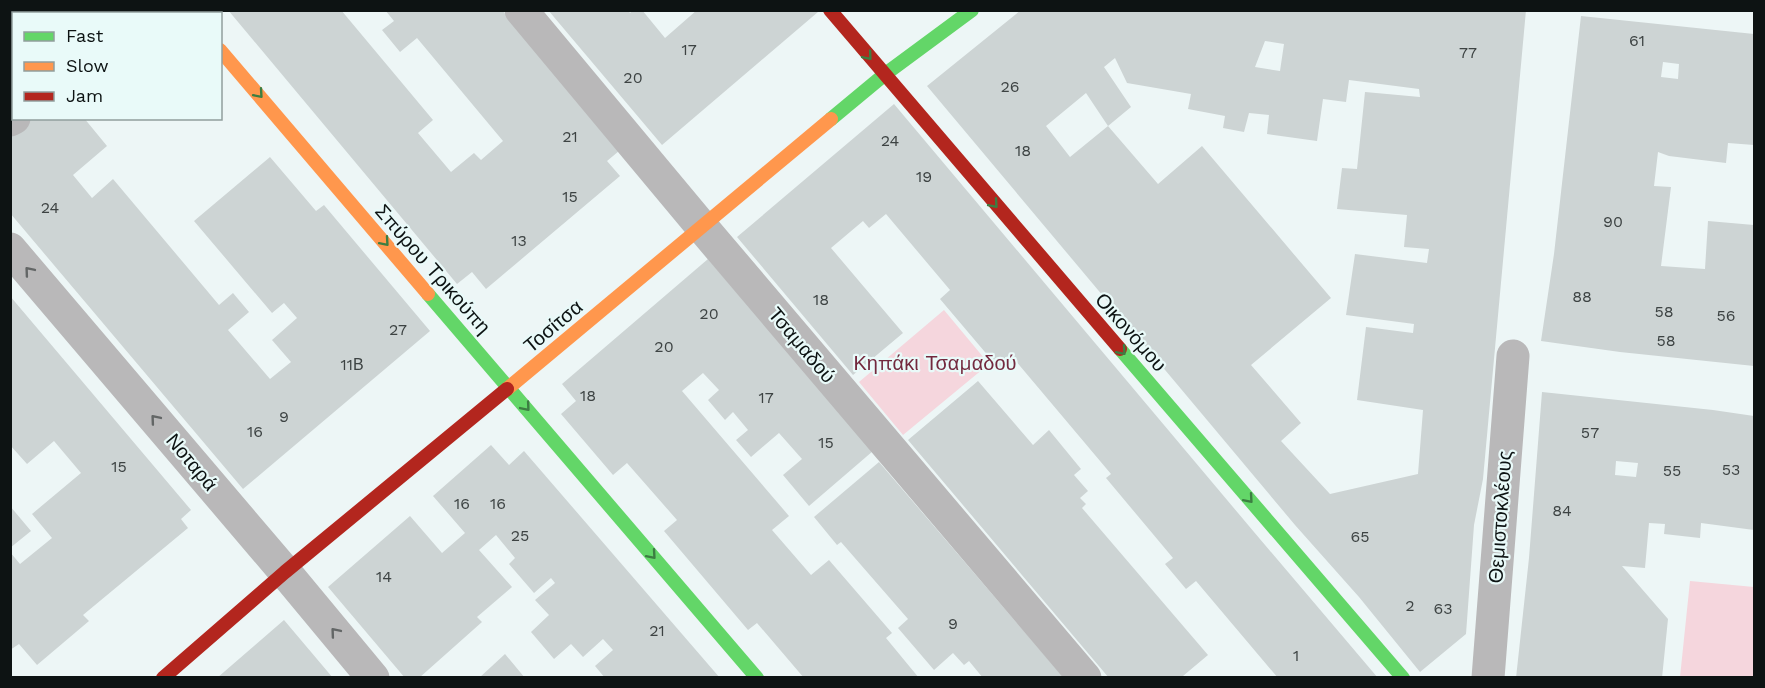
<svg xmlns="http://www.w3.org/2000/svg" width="1765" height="688" font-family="'Work Sans',sans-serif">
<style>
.green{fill:#f5d6dd}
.building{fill:#cdd4d4;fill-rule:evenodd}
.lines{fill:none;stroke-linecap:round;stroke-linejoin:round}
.street{stroke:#b9b8b9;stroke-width:33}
.fast{stroke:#63d668;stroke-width:14}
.slow{stroke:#ff974d;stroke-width:14}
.jam{stroke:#b3261e;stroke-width:14}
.oneway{stroke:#3c7e42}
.oneway2{stroke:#636666}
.labels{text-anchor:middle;stroke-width:4.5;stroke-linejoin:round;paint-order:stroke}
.number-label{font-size:16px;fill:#3d4343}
.street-label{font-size:20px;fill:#0d1313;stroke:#e9faf9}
.park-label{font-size:20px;fill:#73293e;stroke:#e9faf9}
</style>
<rect width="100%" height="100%" fill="#edf6f6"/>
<path class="green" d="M 944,310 L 989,364 L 903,435 L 859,382 Z
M 1690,581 L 1754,587 L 1754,677 L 1680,677 Z"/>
<path class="building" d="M 10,10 L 92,10 L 88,14 L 14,14 L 14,76 L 10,79 Z
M 228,10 L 341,10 L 433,120 L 418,133 L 451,172 L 474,153 L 481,160 L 503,141 L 417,38 L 400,52 L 382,30 L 394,21 L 385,10 L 502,10 L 619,151 L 607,161 L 620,176 L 486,289 L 472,272 L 457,284 Z
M 548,10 L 628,10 L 630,13 L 633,10 L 642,10 L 665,38 L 697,10 L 816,10 L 818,12 L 662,145 Z
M 1021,10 L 1526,10 L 1483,479 L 1474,525 L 1466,634 L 1420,672 L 1359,597 L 1295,525 L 927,86 ZM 1265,41 L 1284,44 L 1280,71 L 1255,67 ZM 1115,58 L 1127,83 L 1191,94 L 1188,109 L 1225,116 L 1223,128 L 1244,132 L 1249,113 L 1269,115 L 1267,134 L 1317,141 L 1323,99 L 1346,102 L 1349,80 L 1419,89 L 1420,97 L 1365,92 L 1357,169 L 1342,168 L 1337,209 L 1407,215 L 1404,247 L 1429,249 L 1427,263 L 1355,254 L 1346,315 L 1414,324 L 1413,333 L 1366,327 L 1357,400 L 1423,410 L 1418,474 L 1330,494 L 1281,441 L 1301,423 L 1251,365 L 1331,298 L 1202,146 L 1158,184 L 1108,126 L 1070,157 L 1046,126 L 1086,93 L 1108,126 L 1131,107 L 1104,67 Z
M 1581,16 L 1754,34 L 1754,145 L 1728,143 L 1726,163 L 1669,156 L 1658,152 L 1654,186 L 1671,187 L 1661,266 L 1705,269 L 1708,221 L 1754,225 L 1754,366 L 1620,352 L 1541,341 L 1554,254 ZM 1663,62 L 1679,64 L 1678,79 L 1661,77 Z
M 894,104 L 1254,532 L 1378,678 L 1278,678 L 1196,581 L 1186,589 L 1165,564 L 1173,558 L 1106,478 L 1111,474 L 1015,360 L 1001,371 L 940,299 L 950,290 L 886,214 L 869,228 L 863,221 L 831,248 L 903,333 L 853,375 L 737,237 Z
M 25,118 L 84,118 L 107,146 L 73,175 L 92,198 L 113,179 L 219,305 L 233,293 L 249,312 L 228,330 L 270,379 L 291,362 L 272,340 L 297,318 L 284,303 L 272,313 L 194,221 L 270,157 L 316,211 L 324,205 L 430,331 L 243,489 L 10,213 L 10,130 Z
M 708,259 L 873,451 L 809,506 L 783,475 L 802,459 L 779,433 L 751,457 L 736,440 L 748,430 L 733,412 L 725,420 L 708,400 L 719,390 L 703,373 L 682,391 L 789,516 L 772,530 L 811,575 L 829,560 L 892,633 L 886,638 L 919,678 L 804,678 L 757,623 L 748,630 L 664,531 L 677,520 L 627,463 L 613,475 L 561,414 L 576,401 L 562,384 Z
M 10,296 L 191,510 L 181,519 L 188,528 L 83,615 L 89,621 L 37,665 L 19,644 L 10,650 L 10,552 L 20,564 L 52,538 L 32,514 L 81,473 L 54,441 L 27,464 L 10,445 Z
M 978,381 L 1033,445 L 1049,430 L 1081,469 L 1074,475 L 1088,491 L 1080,498 L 1086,504 L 1082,508 L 1208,655 L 1183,676 L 1184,678 L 1109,678 L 908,440 Z
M 1542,392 L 1713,410 L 1754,416 L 1754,530 L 1701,523 L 1700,538 L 1664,534 L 1665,524 L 1649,523 L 1645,568 L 1622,566 L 1668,619 L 1662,678 L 1516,678 L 1529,558 ZM 1616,461 L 1638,463 L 1636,477 L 1615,475 Z
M 491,445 L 509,465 L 524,451 L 720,678 L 605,678 L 595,666 L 613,650 L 603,639 L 583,657 L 571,644 L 554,659 L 531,632 L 549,615 L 535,600 L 555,583 L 551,578 L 534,593 L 509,564 L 515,558 L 496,535 L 479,550 L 512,587 L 477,617 L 482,622 L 419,678 L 405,678 L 328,587 L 410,516 L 442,553 L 465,533 L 433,496 Z
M 879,462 L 1064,678 L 983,678 L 969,661 L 964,665 L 953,653 L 934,670 L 898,628 L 908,619 L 841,542 L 837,545 L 814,517 Z
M 10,506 L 31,531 L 10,548 Z
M 284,620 L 333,678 L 217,678 Z
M 505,654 L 525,678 L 479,678 Z"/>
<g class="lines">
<path class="street" d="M 521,10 L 702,227 L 1085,678
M 136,14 L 139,10
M 10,120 L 14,118
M 10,249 L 285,572 L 373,678
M 1488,678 L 1513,356"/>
<path class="fast" d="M 831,119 L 884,75 L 972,10
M 428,294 L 757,678
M 1120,349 L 1403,678"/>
<path class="slow" d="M 220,50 L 428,294
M 507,389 L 831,119"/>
<path class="jam" d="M 187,10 L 190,14
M 830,10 L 1120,349
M 163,678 L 285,572 L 507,389"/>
</g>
<defs><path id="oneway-chevron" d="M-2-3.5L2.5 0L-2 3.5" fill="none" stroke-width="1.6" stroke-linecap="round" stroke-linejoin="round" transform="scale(1.5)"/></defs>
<g class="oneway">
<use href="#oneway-chevron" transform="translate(868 56) rotate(50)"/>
<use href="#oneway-chevron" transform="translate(259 94) rotate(49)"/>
<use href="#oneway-chevron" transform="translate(994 204) rotate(49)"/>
<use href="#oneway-chevron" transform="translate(385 242) rotate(49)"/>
<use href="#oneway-chevron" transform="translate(1122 351) rotate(49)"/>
<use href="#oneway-chevron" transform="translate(526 407) rotate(50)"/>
<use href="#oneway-chevron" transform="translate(1249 499) rotate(49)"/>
<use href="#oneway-chevron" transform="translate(652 555) rotate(49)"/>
</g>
<g class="oneway2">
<use href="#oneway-chevron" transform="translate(29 271) rotate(-130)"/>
<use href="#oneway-chevron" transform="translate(155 419) rotate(-130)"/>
<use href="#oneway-chevron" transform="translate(335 632) rotate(-130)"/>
</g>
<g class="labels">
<g class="number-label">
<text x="1637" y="46">61</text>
<text x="689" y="55">17</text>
<text x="1468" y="58">77</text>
<text x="633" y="83">20</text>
<text x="1010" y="92">26</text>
<text x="570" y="142">21</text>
<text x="890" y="146">24</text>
<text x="1023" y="156">18</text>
<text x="924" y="182">19</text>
<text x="570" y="202">15</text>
<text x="50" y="213">24</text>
<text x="1613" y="227">90</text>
<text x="519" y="246">13</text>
<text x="1582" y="302">88</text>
<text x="821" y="305">18</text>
<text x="1664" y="317">58</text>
<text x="709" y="319">20</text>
<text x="1726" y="321">56</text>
<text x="398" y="335">27</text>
<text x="1666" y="346">58</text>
<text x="664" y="352">20</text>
<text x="352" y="370">11Β</text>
<text x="588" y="401">18</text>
<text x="766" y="403">17</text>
<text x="284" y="422">9</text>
<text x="255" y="437">16</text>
<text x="1590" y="438">57</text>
<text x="826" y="448">15</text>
<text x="119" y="472">15</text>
<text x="1731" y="475">53</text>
<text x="1672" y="476">55</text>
<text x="462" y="509">16</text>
<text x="498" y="509">16</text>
<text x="1562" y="516">84</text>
<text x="520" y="541">25</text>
<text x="1360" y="542">65</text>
<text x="384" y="582">14</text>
<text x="1410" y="611">2</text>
<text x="1443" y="614">63</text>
<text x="953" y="629">9</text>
<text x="657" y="636">21</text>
<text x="1296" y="661">1</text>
</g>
<g class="street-label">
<text transform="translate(433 269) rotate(49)" y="7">Σπύρου Τρικούπη</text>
<text transform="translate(553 326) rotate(-40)" y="7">Τοσίτσα</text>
<text transform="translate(1131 332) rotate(49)" y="7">Οικονόμου</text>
<text transform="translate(802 345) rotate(50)" y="7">Τσαμαδού</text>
<text transform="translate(192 462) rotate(50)" y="7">Νοταρά</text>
<text transform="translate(1500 517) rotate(-86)" y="7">Θεμιστοκλέους</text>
</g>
<g class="park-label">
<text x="935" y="370">Κηπάκι Τσαμαδού</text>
</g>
</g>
<rect width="1765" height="688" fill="none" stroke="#0d1313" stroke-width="24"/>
<rect x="12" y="12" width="210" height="108" fill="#e9faf9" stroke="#919e9d" stroke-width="1.5"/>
<rect x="24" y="32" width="30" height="9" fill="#63d668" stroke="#919e9d" stroke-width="1.5"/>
<text x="66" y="42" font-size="18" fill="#0d1313">Fast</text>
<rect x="24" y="62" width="30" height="9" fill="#ff974d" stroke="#919e9d" stroke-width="1.5"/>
<text x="66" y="72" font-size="18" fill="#0d1313">Slow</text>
<rect x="24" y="92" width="30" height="9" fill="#b3261e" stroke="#919e9d" stroke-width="1.5"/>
<text x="66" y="102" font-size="18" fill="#0d1313">Jam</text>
</svg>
